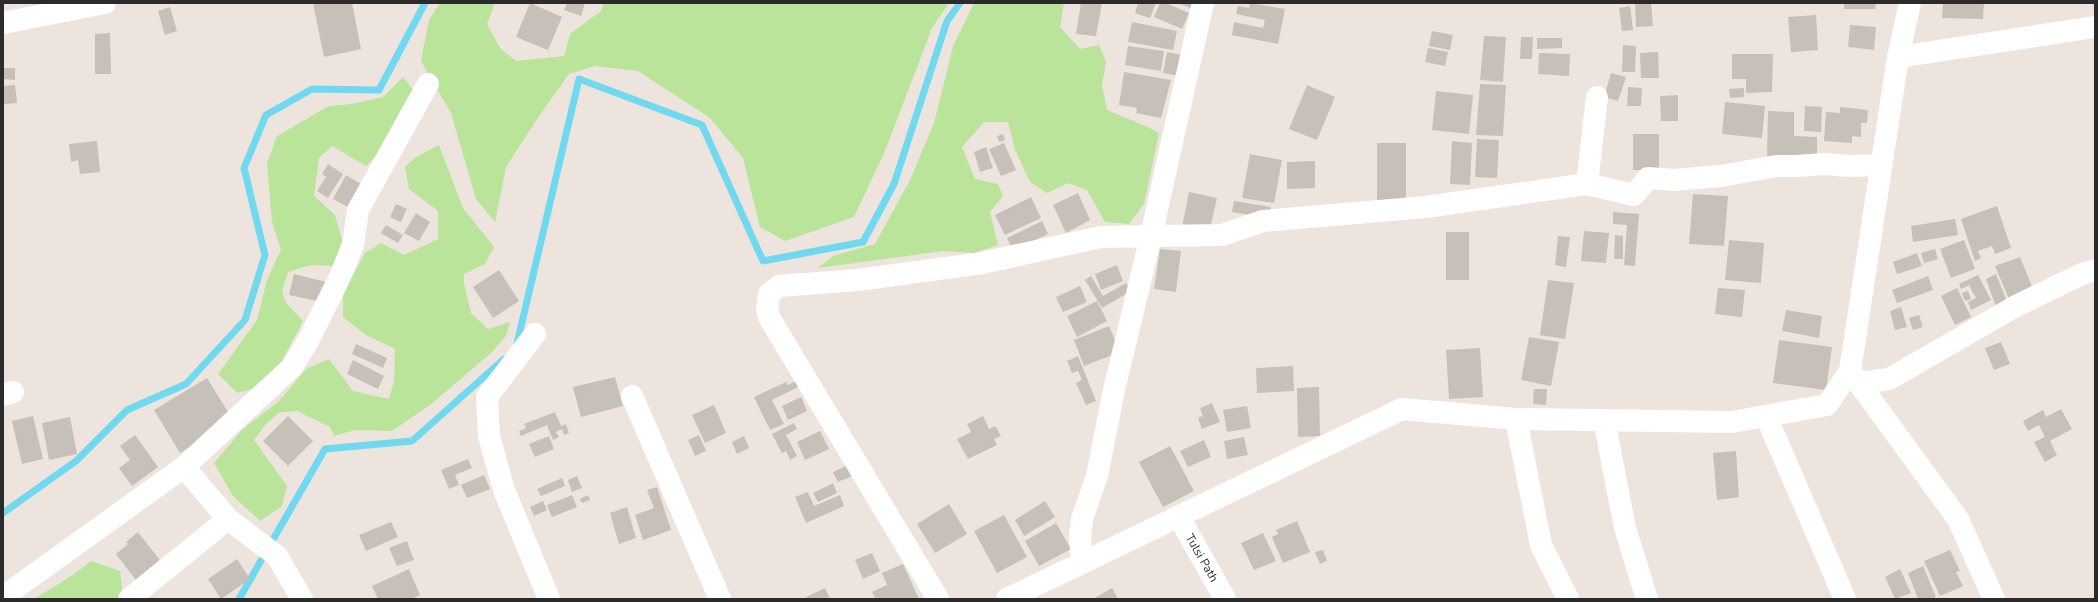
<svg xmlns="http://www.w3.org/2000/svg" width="2098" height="602" font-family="'Nunito Sans',sans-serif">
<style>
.green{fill:#b9e49a}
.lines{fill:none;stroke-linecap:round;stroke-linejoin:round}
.stream{stroke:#70d9f0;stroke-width:7}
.building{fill:#c6c0b9}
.street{stroke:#fff;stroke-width:22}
.labels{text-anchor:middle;stroke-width:4;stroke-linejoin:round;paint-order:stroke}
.street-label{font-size:12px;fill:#2b2b2b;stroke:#fff}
</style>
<rect width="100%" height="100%" fill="#ede5dd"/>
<path class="green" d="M 440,3 L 495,3 L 487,24 L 500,48 L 516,61 L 564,56 L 570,34 L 601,11 L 604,3 L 949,3 L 932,28 L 885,151 L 854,217 L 785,241 L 760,227 L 743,158 L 710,118 L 638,71 L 595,66 L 569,74 L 539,116 L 506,167 L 495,222 L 476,199 L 451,113 L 421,61 L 429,20 Z
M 974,3 L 1064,3 L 1060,27 L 1080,49 L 1099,45 L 1106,62 L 1102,85 L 1107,110 C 1125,118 1142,123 1159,133 L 1144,204 L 1129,224 L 1105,222 L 1087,190 L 1068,183 L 1047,193 L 1030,182 L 1015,150 L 1008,122 L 984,122 L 962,147 L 975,179 L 998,184 L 1003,196 L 990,212 L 998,245 L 974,253 L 943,251 L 818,268 L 833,256 L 875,244 L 910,180 L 934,123 L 953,46 Z
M 403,77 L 414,91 L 402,108 L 383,149 L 366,166 L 332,146 L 319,158 L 314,196 L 335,215 L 342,240 L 335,266 L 311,265 L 288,272 L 282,291 L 286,303 L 303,321 L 275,374 L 253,389 L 237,393 L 218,374 L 257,320 L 267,280 L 281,250 L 272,222 L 267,163 L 277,136 L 329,106 L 352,104 L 383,97 Z
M 439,145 L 463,208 L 494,247 L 485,264 L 464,274 L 464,283 L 471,313 L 488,329 L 510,322 L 506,336 L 491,353 L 430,405 L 392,431 L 355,430 L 334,436 L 330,427 L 297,411 L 280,412 L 266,424 L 254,440 L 287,486 L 282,506 L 260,521 L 233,496 L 214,463 L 242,430 L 279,401 L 306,369 L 329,359 L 353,391 L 389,399 L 394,381 L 395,349 L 366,335 L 343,317 L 343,294 L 365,253 L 381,243 L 404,255 L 438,239 L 438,211 L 409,189 L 405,167 L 416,157 Z
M 91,561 L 120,571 L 123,597 L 118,599 L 34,599 L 73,575 Z"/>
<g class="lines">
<path class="stream" d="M 516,348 L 579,79 L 702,125 L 763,261 L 863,242 L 894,184 L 947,21 L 960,3
M 3,513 L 76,461 L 127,410 L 186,384 L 245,320 L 265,255 L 244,168 L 266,115 L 312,89 L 379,90 L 425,3
M 239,599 L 325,449 L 412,441 L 504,359"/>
</g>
<path class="building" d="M 313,3 L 352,3 L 361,49 L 324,57 Z
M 530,3 L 562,17 L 548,50 L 516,37 Z
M 567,3 L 585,3 L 581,16 L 564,10 Z
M 1081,3 L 1102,3 L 1096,36 L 1076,34 Z
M 1138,3 L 1156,3 L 1150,18 L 1135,13 Z
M 1160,3 L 1166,3 L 1189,13 L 1182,29 L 1154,17 Z
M 1176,3 L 1196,3 L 1194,9 Z
M 1250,3 L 1285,9 L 1278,44 L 1232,35 L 1234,22 L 1263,28 L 1265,20 L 1236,14 L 1238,6 L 1249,8 Z
M 1635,3 L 1651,3 L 1653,26 L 1636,27 Z
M 1844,3 L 1876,3 L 1875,9 L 1844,9 Z
M 1943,3 L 1984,3 L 1983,19 L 1942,18 Z
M 1630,6 L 1633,30 L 1622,31 L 1619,8 Z
M 170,7 L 177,31 L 165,35 L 158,11 Z
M 1816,15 L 1818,50 L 1791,52 L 1788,17 Z
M 1132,22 L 1177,31 L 1173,50 L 1128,42 Z
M 1850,25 L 1876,27 L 1874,50 L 1848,47 Z
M 1432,31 L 1453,35 L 1450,50 L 1429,46 Z
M 110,33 L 111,74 L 95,74 L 95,34 Z
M 1484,36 L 1506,37 L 1503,82 L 1480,80 Z
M 1521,37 L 1533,37 L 1532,59 L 1520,59 Z
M 1537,38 L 1562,38 L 1562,48 L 1537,49 Z
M 1623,45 L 1636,46 L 1635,72 L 1622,72 Z
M 1128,46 L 1164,51 L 1161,71 L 1125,65 Z
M 1428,48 L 1448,52 L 1445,66 L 1425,62 Z
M 1167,52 L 1182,55 L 1178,76 L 1163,73 Z
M 1658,52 L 1659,78 L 1641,78 L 1640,53 Z
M 1539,53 L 1570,54 L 1569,76 L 1538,74 Z
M 1732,54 L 1773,54 L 1772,92 L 1746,93 L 1746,79 L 1732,79 Z
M 3,68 L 15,68 L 15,80 L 3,79 Z
M 1124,72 L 1171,80 L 1161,118 L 1136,113 L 1137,108 L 1119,105 Z
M 1611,73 L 1626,77 L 1618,101 L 1604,97 Z
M 1480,84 L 1506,85 L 1503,136 L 1476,135 Z
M 15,85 L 17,103 L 3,104 L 3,86 Z
M 1307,85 L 1335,97 L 1317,140 L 1289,129 Z
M 1628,87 L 1642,88 L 1641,106 L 1627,106 Z
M 1744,88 L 1744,97 L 1730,98 L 1729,89 Z
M 1436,91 L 1473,95 L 1469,134 L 1432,130 Z
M 1678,95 L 1678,121 L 1661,121 L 1660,96 Z
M 1725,102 L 1765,106 L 1762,138 L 1722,134 Z
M 1805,106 L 1822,107 L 1821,132 L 1804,131 Z
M 1840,107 L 1868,110 L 1867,123 L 1861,123 L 1861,137 L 1852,136 L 1852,143 L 1824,141 L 1826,112 L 1840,113 Z
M 1768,111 L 1794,112 L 1794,136 L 1817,137 L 1817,158 L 1767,156 Z
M 1003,134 L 1005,140 L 999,142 L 997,136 Z
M 1633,134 L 1659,134 L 1659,170 L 1633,170 Z
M 1477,139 L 1499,140 L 1497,178 L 1475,177 Z
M 97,141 L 100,172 L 80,174 L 78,160 L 71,162 L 69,144 Z
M 1452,141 L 1472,143 L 1470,185 L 1450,184 Z
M 1004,143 L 1016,170 L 1001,176 L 989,149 Z
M 1377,143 L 1406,143 L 1406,200 L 1377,200 Z
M 986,147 L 993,168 L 980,172 L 974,152 Z
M 1250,154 L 1282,160 L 1274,203 L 1242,198 Z
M 1315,161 L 1315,188 L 1287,189 L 1287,162 Z
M 328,164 L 343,174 L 328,198 L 317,191 L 326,177 L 322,174 Z
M 346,175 L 361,184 L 348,207 L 333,199 Z
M 1189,192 L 1217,198 L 1209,233 L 1182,227 Z
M 1078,193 L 1090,220 L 1066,233 L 1053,205 Z
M 1693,194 L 1728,196 L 1724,246 L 1689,244 Z
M 1031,197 L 1041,218 L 1005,235 L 995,215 Z
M 1234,201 L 1271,207 L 1269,218 L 1232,212 Z
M 396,204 L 407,209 L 401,222 L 390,217 Z
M 1997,206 L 2011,248 L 1995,254 L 1992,246 L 1978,251 L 1981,258 L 1975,261 L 1961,219 Z
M 1613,212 L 1639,214 L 1635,266 L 1624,265 L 1627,225 L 1613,224 Z
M 416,213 L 430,222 L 419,241 L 404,233 Z
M 1955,219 L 1958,235 L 1913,242 L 1911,226 Z
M 1042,221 L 1048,234 L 1013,251 L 1007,238 Z
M 386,225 L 403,235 L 398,243 L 381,233 Z
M 1584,231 L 1609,233 L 1606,263 L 1581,261 Z
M 1446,232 L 1469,232 L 1469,280 L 1446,280 Z
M 1615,235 L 1623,236 L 1623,259 L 1614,259 Z
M 1558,236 L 1570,237 L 1566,267 L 1555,265 Z
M 1729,240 L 1764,243 L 1761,283 L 1725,280 Z
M 1964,240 L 1975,269 L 1951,278 L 1940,249 Z
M 1160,249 L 1181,251 L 1176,292 L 1154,289 Z
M 1935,249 L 1938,259 L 1924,263 L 1921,253 Z
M 1917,253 L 1922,266 L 1897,274 L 1893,262 Z
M 2020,257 L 2033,289 L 2009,299 L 1995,266 Z
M 1117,265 L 1123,281 L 1101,290 L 1095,274 Z
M 499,270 L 519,301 L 493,318 L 473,287 Z
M 294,274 L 326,282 L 321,302 L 289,295 Z
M 1996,274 L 2007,302 L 1996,307 L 1986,279 Z
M 1978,275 L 1991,300 L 1971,310 L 1968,302 L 1976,298 L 1969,285 L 1961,289 L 1959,284 Z
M 1091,276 L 1103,296 L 1126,283 L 1131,291 L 1102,308 L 1085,280 Z
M 1928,276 L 1933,290 L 1897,303 L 1892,290 Z
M 1548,280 L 1574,283 L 1565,339 L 1540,335 Z
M 1080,286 L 1087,302 L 1063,312 L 1056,297 Z
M 1718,288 L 1745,290 L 1742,317 L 1715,314 Z
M 1957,288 L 1971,317 L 1955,325 L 1941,296 Z
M 1968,291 L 1971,299 L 1965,301 L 1962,293 Z
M 1097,301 L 1107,321 L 1077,337 L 1067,316 Z
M 1901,307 L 1907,327 L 1895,330 L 1890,311 Z
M 1786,310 L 1822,316 L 1819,338 L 1782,331 Z
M 1919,315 L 1923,327 L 1913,330 L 1909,318 Z
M 1109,326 L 1120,352 L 1084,366 L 1074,340 Z
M 1529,337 L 1559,342 L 1551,386 L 1521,380 Z
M 1779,340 L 1832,347 L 1826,390 L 1773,383 Z
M 2001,342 L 2010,364 L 1994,370 L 1985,348 Z
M 356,344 L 387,358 L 383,368 L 352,354 Z
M 1480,348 L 1483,397 L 1449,399 L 1446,350 Z
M 1078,356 L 1096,401 L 1086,405 L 1076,383 L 1082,380 L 1078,371 L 1072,373 L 1067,361 Z
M 353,360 L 384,376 L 378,389 L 347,374 Z
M 1293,366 L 1294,391 L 1257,393 L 1256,368 Z
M 615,377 L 623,406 L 581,417 L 573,387 Z
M 207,378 L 233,420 L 180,453 L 154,410 Z
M 796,381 L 798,387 L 772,400 L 784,424 L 770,430 L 754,397 L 786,382 L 788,385 Z
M 1319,387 L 1320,436 L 1298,437 L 1297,388 Z
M 1534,389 L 1547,389 L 1546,405 L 1533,404 Z
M 801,397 L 807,411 L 788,420 L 782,406 Z
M 1212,403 L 1220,422 L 1202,429 L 1198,418 L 1203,416 L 1200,408 Z
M 714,405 L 726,433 L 705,443 L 692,415 Z
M 1247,406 L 1251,428 L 1227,432 L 1223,410 Z
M 2061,409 L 2072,429 L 2050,441 L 2057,455 L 2045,462 L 2034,442 L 2045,437 L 2039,425 L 2028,431 L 2023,421 L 2043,410 L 2046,417 Z
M 555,412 L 561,426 L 566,424 L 569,433 L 564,435 L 562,429 L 556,432 L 559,437 L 553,440 L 547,425 L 521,436 L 519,431 L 526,428 L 524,424 Z
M 33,416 L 43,459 L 22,464 L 12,421 Z
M 288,416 L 313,441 L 288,466 L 263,441 Z
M 983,416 L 989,429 L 995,426 L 1001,436 L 994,439 L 997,445 L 968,459 L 957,439 L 971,432 L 967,424 Z
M 70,417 L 77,454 L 49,460 L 42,423 Z
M 794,423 L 797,429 L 786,435 L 797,456 L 790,460 L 786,451 L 782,453 L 772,434 Z
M 820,431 L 829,449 L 805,460 L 797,442 Z
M 135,435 L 158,467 L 132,486 L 119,468 L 130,460 L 120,446 Z
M 699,435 L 706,451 L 695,456 L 688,440 Z
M 549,436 L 554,449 L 535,457 L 529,444 Z
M 744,436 L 749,448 L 737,454 L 732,442 Z
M 1244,437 L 1248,455 L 1227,459 L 1224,441 Z
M 1204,440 L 1211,457 L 1188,467 L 1180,451 Z
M 1170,446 L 1194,491 L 1163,507 L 1139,462 Z
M 1736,451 L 1739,497 L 1717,500 L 1713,453 Z
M 468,459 L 472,468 L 455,475 L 459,485 L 449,489 L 441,470 Z
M 850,464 L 855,475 L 838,482 L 833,472 Z
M 484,475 L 490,489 L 467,498 L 461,485 Z
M 577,476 L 582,488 L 572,492 L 568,480 Z
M 562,478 L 565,486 L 541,496 L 537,489 Z
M 833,483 L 837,493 L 818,502 L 813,493 Z
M 657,487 L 671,530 L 643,540 L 635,515 L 654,508 L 647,490 Z
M 808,492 L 814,506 L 840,495 L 844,506 L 806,523 L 795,497 Z
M 572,495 L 577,507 L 552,517 L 547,505 Z
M 588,495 L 590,500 L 582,503 L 580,499 Z
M 543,501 L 547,510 L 534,516 L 530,507 Z
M 1045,501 L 1055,517 L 1024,536 L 1015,520 Z
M 949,504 L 967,534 L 935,553 L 917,524 Z
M 627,507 L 636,538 L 619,544 L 610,513 Z
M 1004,515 L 1027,557 L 997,573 L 974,531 Z
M 1297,521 L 1310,552 L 1283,563 L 1272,537 L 1278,534 L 1276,530 Z
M 391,522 L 398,537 L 366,551 L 359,535 Z
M 1056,523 L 1071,549 L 1039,566 L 1025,541 Z
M 138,532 L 163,564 L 138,583 L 116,554 L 128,544 L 126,542 Z
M 1263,533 L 1276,561 L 1254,570 L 1241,543 Z
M 407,541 L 414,560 L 397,566 L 389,548 Z
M 1323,550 L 1327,561 L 1320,564 L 1315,552 Z
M 1950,550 L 1960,571 L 1956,572 L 1963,586 L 1940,596 L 1924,561 Z
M 872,553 L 880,571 L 863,579 L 855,560 Z
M 237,559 L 250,579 L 221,599 L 208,579 Z
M 903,564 L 919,599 L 876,599 L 872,592 L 887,585 L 882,573 Z
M 1923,566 L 1936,597 L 1932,599 L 1918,599 L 1908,573 Z
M 409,569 L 420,595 L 412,599 L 378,599 L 372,586 Z
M 1900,569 L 1911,593 L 1895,599 L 1885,577 Z
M 825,588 L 830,599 L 807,599 L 806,597 Z
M 1112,588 L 1118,599 L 1093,599 Z"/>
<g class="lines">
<path class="street" d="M 1203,3 L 1151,236 L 1222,235 L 1263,221 L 1426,207 L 1587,184 L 1597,97
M 3,23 L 105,3
M 1898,57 L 2095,27
M 1587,184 L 1634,195 L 1648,178 L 1674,180 L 1721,176 L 1776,166 L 1797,166 L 1824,164 L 1850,166 L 1881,165
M 535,334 L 487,397 L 489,436 L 504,490 L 549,599
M 1850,371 L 1958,519 L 1994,599
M 1860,383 L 1889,379 L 2016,306 L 2082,274 L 2095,270
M 3,395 L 13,392
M 632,396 L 720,599
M 1766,416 L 1845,599
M 1516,419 L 1541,545 L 1568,599
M 1604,420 L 1625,528 L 1647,599
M 184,467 L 228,519 L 277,556 L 302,599
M 1179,517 L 1225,599
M 3,597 L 184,467 L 292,367 L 308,341 L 339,279 L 353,245 L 358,210 L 428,84
M 129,599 L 228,519
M 938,599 L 770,319 L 767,309 L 769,294 L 779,286 L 858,280 L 982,263 L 1101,237 L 1151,236 L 1114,390 L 1097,476 L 1082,519 L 1080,537 L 1082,563
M 1007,599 L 1402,409 L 1516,419 L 1732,422 L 1827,405 L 1850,371 L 1898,57 L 1910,3"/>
</g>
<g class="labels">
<g class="street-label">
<text transform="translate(1202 558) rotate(60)" y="4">Tulsi Path</text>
</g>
</g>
<rect width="2098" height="602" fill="none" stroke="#2b2b2b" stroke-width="8"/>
</svg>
